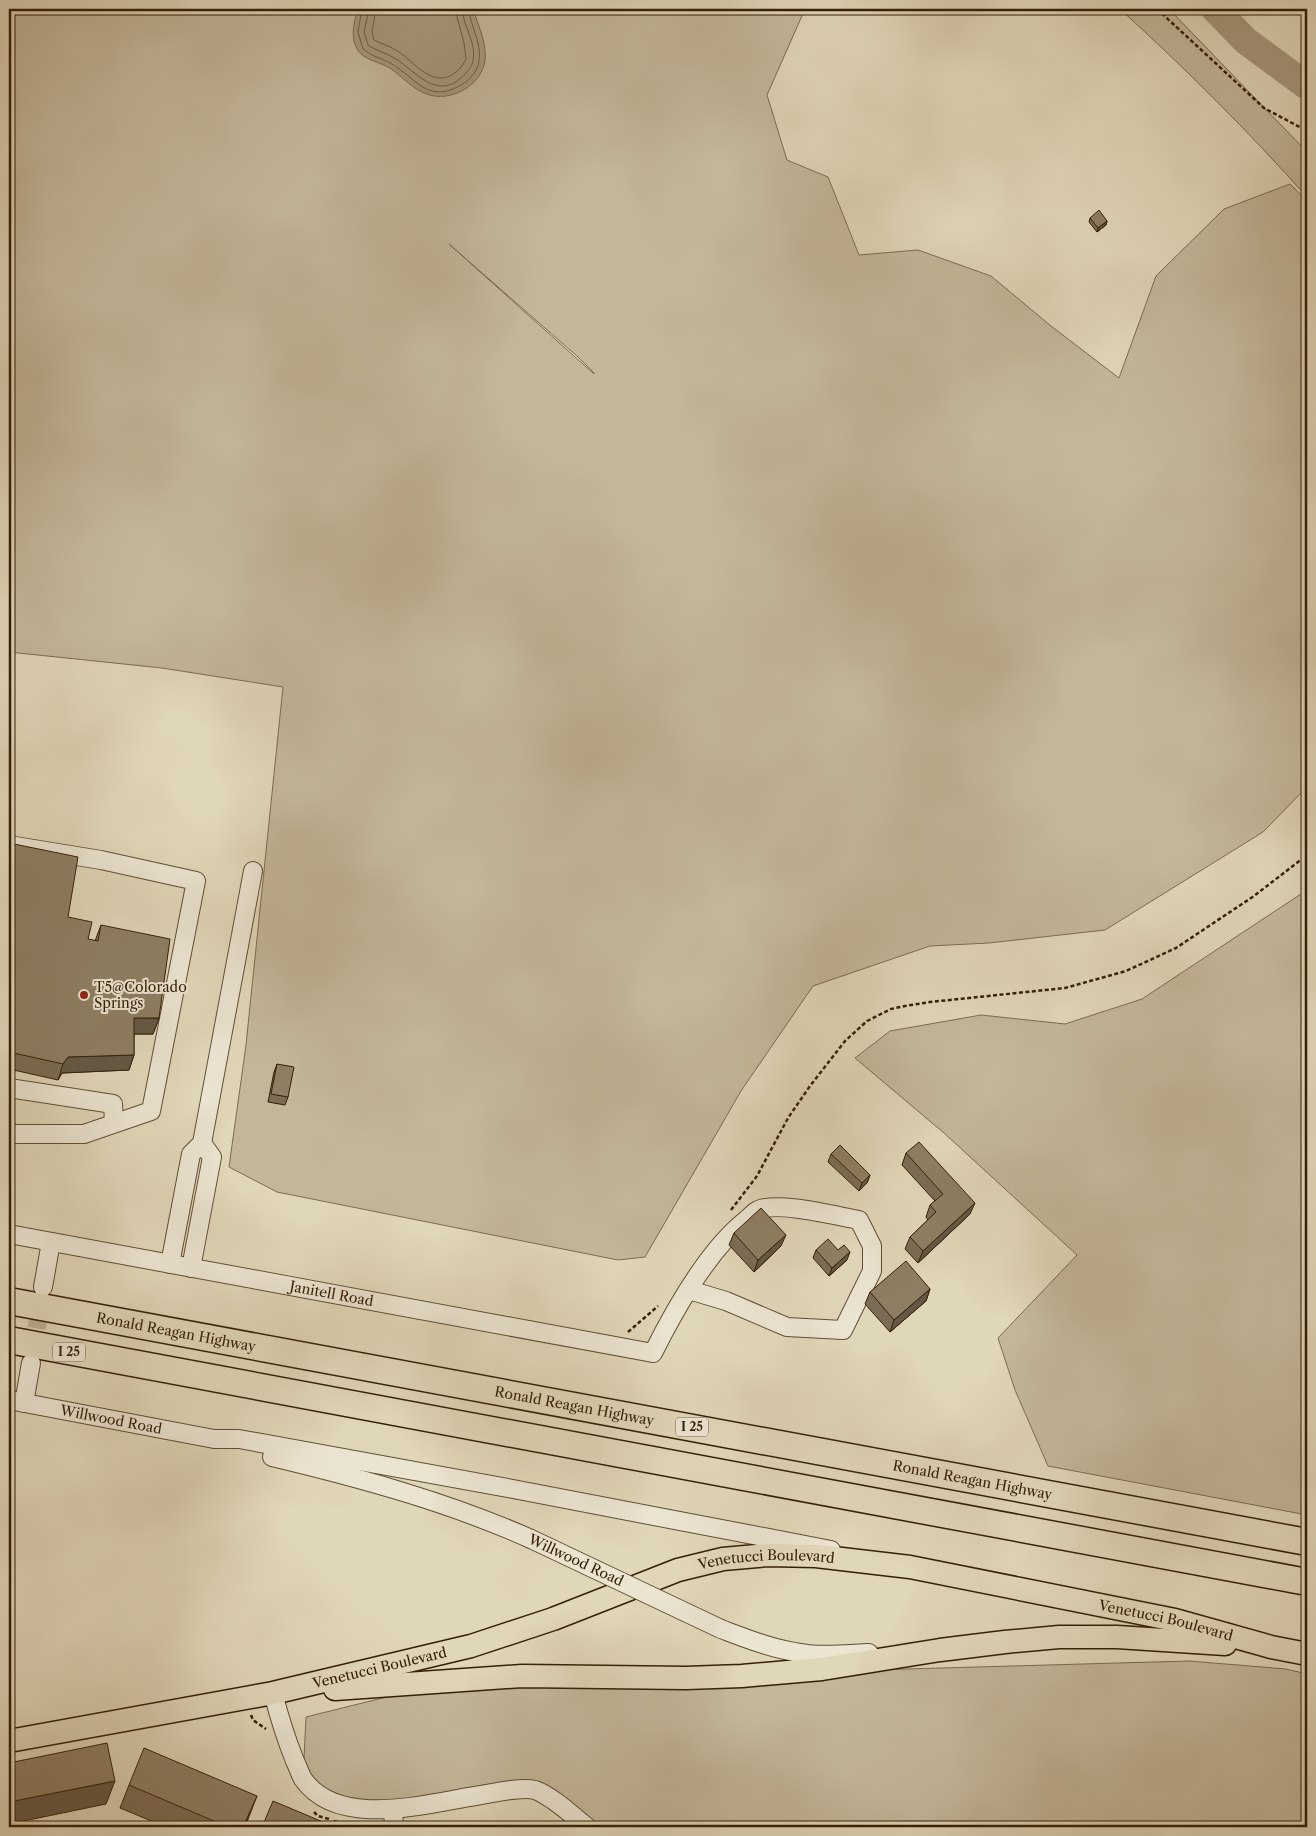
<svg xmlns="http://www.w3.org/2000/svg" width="1316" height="1836" font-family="'Libre Caslon Text',serif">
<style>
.green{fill:#c3b79a;stroke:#7c6b50;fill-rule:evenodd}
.water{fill:#a6987c;stroke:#79684d}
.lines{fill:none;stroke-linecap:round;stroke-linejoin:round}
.shore{stroke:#6e5c42;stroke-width:1}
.river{stroke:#a6987c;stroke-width:28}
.minor-tunnel{stroke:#beb195;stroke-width:18;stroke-dasharray:18 9;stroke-linecap:butt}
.minor-casing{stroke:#604d33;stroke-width:20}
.major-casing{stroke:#351f07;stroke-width:25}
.highway-casing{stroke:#351f07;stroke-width:29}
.path{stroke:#351f07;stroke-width:2.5;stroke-dasharray:4 2.5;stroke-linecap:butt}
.minor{stroke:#ebe4d1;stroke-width:18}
.major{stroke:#e0d6b8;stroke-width:22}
.highway{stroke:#e0d6b8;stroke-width:26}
.minor-bridge-casing{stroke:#604d33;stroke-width:20;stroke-linecap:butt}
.minor-bridge{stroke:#ebe4d1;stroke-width:18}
.wall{fill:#7a6c55;stroke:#351f07}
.shaded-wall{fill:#635845;stroke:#351f07}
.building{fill:#8e7e63;stroke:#351f07}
.poi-dot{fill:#8f2418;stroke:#ebe4d1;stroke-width:2}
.labels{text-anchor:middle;stroke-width:4;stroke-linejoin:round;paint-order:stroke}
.shield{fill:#ebe4d1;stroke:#6c5a44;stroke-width:1}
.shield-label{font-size:12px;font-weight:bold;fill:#351f07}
.poi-label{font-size:14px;fill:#351f07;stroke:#ebe4d1;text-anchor:start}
.street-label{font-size:14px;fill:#351f07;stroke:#ebe4d1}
</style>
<rect width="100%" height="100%" fill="#e0d6b8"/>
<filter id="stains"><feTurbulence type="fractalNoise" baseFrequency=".004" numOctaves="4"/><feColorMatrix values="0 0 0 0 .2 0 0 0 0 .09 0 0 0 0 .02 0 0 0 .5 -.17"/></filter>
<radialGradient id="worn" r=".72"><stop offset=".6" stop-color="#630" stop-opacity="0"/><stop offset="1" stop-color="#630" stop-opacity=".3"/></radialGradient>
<path class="green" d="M 9,9 L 805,9 L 767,95 L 787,160 L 828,177 L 859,255 L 918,250 L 991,276 L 1051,326 L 1119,378 L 1156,276 L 1224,209 L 1290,184 L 1307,201 L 1307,787 L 1263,832 L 1105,930 L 989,943 L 930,946 L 813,986 L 741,1091 L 645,1257 L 618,1260 L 277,1192 L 229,1167 L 246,1045 L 283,687 L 162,668 L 9,652 ZM 449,244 L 578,357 L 594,373 L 594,374 Z
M 1120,9 L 1169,9 L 1307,152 L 1307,197 C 1248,131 1186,69 1120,9 Z
M 1307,890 L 1307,1515 L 1048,1466 L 1015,1390 L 998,1338 L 1077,1255 L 944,1133 L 855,1058 L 890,1031 L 981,1015 L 1065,1024 L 1142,999 Z
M 1189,1661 L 1286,1669 L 1307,1674 L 1307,1827 L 587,1827 L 561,1805 L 513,1790 L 368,1810 L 303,1779 L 306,1717 L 447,1682 Z"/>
<path class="water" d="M 358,9 L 473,9 C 478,25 487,43 485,60 C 482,86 449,103 427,94 C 412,89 403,77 390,68 C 380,62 363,60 357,49 C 350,36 354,23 358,9 Z"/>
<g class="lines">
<path class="shore" d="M 362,9 L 358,32 L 363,49 C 371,56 381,58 390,63 C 416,77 427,105 461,85 C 469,81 478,71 479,61 C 482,43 470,26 469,9
M 369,9 L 364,32 L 368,45 C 376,51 387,53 396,59 C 415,71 437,101 462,77 C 466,73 472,67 473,61 C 477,43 463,26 462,9
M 376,9 L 372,32 L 374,40 C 382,44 392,47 399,52 C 414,62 430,85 450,76 C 457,72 463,66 466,59 L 464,43 L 455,9"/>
<path class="river" d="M 1215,9 L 1246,41 L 1307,86"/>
<path class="minor-tunnel" d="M 32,1355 L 42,1297"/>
<g class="minor-casing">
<g id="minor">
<path d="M 9,845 L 101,860 L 196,881 L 151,1111 L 84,1134 L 9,1134"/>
<path d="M 9,1088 L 113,1104 L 114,1123"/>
<path id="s1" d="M 9,1234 L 653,1353 C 675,1309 708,1250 746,1220 C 750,1217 754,1212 758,1210 C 778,1201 836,1216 859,1220 L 872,1246 L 872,1271 L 843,1330 L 787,1327 L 726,1301 L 689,1290"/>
<path d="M 170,1264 L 191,1154 L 202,1143 L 253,871"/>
<path d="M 191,1268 L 212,1157 L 202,1143"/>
<path d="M 43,1287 L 51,1242"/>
<path id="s2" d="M 9,1400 L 214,1439 L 239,1439 L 513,1489 L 831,1550"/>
<path d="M 24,1403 L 31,1363"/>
<path d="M 272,1457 C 360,1478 448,1502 531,1539"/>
<path d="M 721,1629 C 745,1638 770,1648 795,1652 C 819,1657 845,1654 869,1653"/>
<path d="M 273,1693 C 279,1716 286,1739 295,1761 C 298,1767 300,1774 303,1779 C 338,1829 424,1804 475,1796 C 489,1794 521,1786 535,1790 C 552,1796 573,1816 587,1827"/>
<path d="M 393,1809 L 394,1827"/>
</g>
</g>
<g class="major-casing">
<g id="major">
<path d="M 335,1689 L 522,1676 L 686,1678 L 742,1676 L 822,1669 L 940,1650 L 1005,1642 L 1059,1637 L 1117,1637 L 1225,1644"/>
<path id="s3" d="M 9,1741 L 273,1693 L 471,1646 L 553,1619 L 678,1570 L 723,1559 L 768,1555 L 816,1556 L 910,1567 L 1175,1620 L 1271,1647 L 1307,1654"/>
</g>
</g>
<g class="highway-casing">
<g id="highway">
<path id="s4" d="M 9,1301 L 1307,1542"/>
<path d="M 9,1340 L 1307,1582"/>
</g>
</g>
<path class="path" d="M 1157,9 L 1264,108 L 1307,131
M 731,1210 L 757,1176 L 788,1118 L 810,1086 L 845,1041 L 867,1021 L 891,1009 L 905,1006 L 930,1002 L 1065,988 L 1126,971 L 1176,948 L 1254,896 L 1307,855
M 628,1332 L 658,1306
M 251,1715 L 253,1720 L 266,1729
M 314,1812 L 318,1816 L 329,1819
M 334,1821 L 352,1827
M 410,1827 L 419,1826"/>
<use href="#minor" class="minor"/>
<use href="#major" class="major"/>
<use href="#highway" class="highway"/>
<g class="minor-bridge-casing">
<path id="minor-bridge" d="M 531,1539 L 721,1629"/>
</g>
<use href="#minor-bridge" class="minor-bridge"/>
</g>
<path class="wall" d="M 1090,218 L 1107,221 L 1106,225 L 1097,232 L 1089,222 Z
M 9,843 L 68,917 L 88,939 L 95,941 L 101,925 L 159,1018 L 153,1034 L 134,1034 L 134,1055 L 129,1070 L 62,1073 L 58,1080 L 9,1069 Z
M 277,1064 L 288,1097 L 285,1105 L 268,1102 L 274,1072 Z
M 906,1153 L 970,1214 L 918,1263 L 905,1249 L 910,1237 L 928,1220 L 926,1217 L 930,1205 L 935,1201 L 902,1165 Z
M 831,1154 L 870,1175 L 867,1183 L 859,1191 L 828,1162 Z
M 734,1233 L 781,1246 L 754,1272 L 729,1245 Z
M 816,1250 L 847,1260 L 829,1276 L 813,1258 Z
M 930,1289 L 926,1301 L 890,1332 L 865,1304 L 870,1292 Z
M 129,1785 L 248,1819 L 245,1827 L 166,1827 L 120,1808 Z"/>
<path class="shaded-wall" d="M 1107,221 L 1106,225 L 1097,232 L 1098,228 Z
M 134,1018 L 159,1018 L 153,1034 L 128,1034 Z
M 134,1055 L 129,1070 L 62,1073 L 58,1080 L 63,1064 L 68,1057 Z
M 870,1175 L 867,1183 L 859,1191 L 862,1183 Z
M 975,1203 L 970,1214 L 918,1263 L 923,1251 Z
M 786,1235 L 781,1246 L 754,1272 L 758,1260 Z
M 850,1252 L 847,1260 L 829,1276 L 832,1268 Z
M 930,1289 L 926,1301 L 890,1332 L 894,1320 Z
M 115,1781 L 106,1804 L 9,1824 L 9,1802 Z
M 257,1796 L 245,1827 L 243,1827 Z"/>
<path class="building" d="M 1099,210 L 1107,221 L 1098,228 L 1090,218 Z
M 9,843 L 78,857 L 68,917 L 92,922 L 88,939 L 98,941 L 101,925 L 170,939 L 159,1018 L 134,1018 L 134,1055 L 68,1057 L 63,1064 L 9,1052 Z
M 277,1064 L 294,1067 L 288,1097 L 271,1094 Z
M 919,1142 L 975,1203 L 923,1251 L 910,1237 L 936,1212 L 930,1205 L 943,1194 L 906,1153 Z
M 840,1145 L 870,1175 L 862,1183 L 831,1154 Z
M 761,1208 L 786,1235 L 758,1260 L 734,1233 Z
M 828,1239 L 838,1250 L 844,1245 L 850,1252 L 832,1268 L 816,1250 Z
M 906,1261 L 930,1289 L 894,1320 L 870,1292 Z
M 107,1743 L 115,1781 L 9,1802 L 9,1763 Z
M 144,1748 L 257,1796 L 243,1827 L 228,1827 L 129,1785 Z
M 273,1801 L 335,1827 L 262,1827 Z"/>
<circle class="poi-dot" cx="84" cy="995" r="5"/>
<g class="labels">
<g class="shield">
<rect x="53" y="1342.5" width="32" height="19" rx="4"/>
<rect x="676" y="1417.5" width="32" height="19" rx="4"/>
</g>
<g class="shield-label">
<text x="69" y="1356">I 25</text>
<text x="692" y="1431">I 25</text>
</g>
<g class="poi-label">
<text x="94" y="992">T5@Colorado<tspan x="94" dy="16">Springs</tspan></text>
</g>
<g class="street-label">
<text dy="5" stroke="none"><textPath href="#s1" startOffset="328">Janitell Road</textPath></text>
<text dy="5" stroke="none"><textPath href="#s4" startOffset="170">Ronald Reagan Highway</textPath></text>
<text dy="5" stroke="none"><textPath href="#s4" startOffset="575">Ronald Reagan Highway</textPath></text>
<text dy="5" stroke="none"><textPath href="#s2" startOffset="104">Willwood Road</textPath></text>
<text dy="5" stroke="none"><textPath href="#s4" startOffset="980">Ronald Reagan Highway</textPath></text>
<text transform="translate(576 1560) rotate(25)" y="5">Willwood Road</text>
<text dy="5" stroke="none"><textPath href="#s3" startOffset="782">Venetucci Boulevard</textPath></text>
<text dy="5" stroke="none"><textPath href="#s3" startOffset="1188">Venetucci Boulevard</textPath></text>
<text dy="5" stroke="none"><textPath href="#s3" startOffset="378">Venetucci Boulevard</textPath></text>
</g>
</g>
<rect width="1316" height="1836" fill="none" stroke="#e0d6b8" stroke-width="30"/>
<rect x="10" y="10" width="1296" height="1816" fill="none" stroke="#351f07" stroke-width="2.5"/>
<rect x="15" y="15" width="1286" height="1806" fill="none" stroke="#351f07"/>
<rect width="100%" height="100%" filter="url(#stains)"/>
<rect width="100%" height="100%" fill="url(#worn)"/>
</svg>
